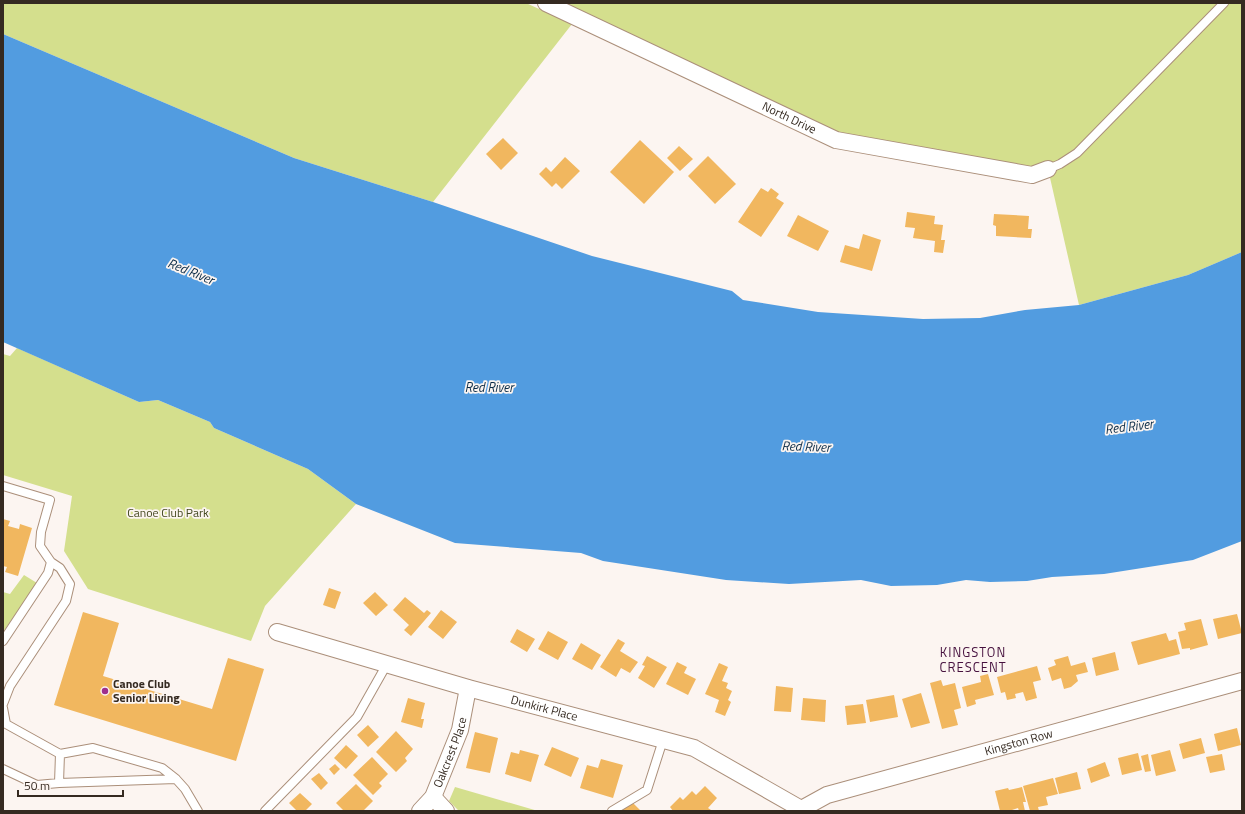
<svg xmlns="http://www.w3.org/2000/svg" width="1245" height="814" font-family="'Titillium Web',sans-serif">
<style>
.green{fill:#d4df8d}
.water{fill:#529ce0}
.building{fill:#f1b75f}
.lines{fill:none;stroke-linecap:round;stroke-linejoin:round}
.service-casing{stroke:#ab8f7a;stroke-width:10}
.minor-casing{stroke:#ab8f7a;stroke-width:18}
.service{stroke:#fff;stroke-width:8}
.minor{stroke:#fff;stroke-width:16}
.poi-dot{fill:#9e2f8d;stroke:#fcf5f1;stroke-width:1.5}
.labels{text-anchor:middle;stroke-width:3.5;stroke-linejoin:round;paint-order:stroke}
.street-label{font-size:12px;fill:#352a21;stroke:#fcf5f1}
.park-label{font-size:12px;fill:#444920;stroke:#fcf5f1}
.poi-label{font-size:12px;font-weight:bold;fill:#352a21;stroke:#fcf5f1;text-anchor:start}
.water-label{font-size:13px;font-style:italic;fill:#0b2b46;stroke:#fcf5f1}
.neighbourhood-label{font-size:13px;letter-spacing:1px;fill:#46113e;stroke:#fcf5f1}
</style>
<rect width="100%" height="100%" fill="#fcf5f1"/>
<path class="green" d="M 3,3 L 526,3 L 572,24 L 433,202 L 294,158 L 3,34 Z
M 550,3 L 1242,3 L 1242,252 L 1188,275 L 1079,305 L 1048,169 L 836,140 Z
M 17,348 L 139,402 L 158,400 L 210,422 L 214,428 L 308,469 L 356,504 L 265,606 L 251,641 L 88,589 L 64,551 L 72,496 L 3,475 L 3,354 L 10,356 Z
M 24,575 L 37,583 L 3,632 L 3,592 L 10,594 Z
M 455,787 L 538,811 L 459,811 L 449,801 Z"/>
<path class="water" d="M 3,34 L 294,158 L 433,202 L 592,256 L 732,291 L 743,300 L 818,312 L 923,319 L 980,318 L 1025,310 L 1079,305 L 1188,275 L 1242,252 L 1242,541 L 1193,560 L 1104,574 L 1052,577 L 1027,581 L 990,582 L 966,580 L 937,585 L 891,586 L 861,580 L 789,584 L 726,580 L 603,561 L 581,553 L 455,543 L 356,504 L 308,469 L 214,428 L 210,422 L 158,400 L 139,402 L 3,342 Z"/>
<path class="building" d="M 503,138 L 518,153 L 501,170 L 486,154 Z
M 640,140 L 674,172 L 644,204 L 610,172 Z
M 679,146 L 693,159 L 680,171 L 667,158 Z
M 708,156 L 736,184 L 715,204 L 688,176 Z
M 565,157 L 580,171 L 562,189 L 556,183 L 552,187 L 539,174 L 546,167 L 551,172 Z
M 761,188 L 768,192 L 771,188 L 779,194 L 776,198 L 784,203 L 761,237 L 738,222 Z
M 907,212 L 935,216 L 934,224 L 943,225 L 941,240 L 945,240 L 943,253 L 934,252 L 935,241 L 913,238 L 915,228 L 905,227 Z
M 994,214 L 1029,216 L 1028,229 L 1032,229 L 1031,238 L 996,236 L 996,226 L 993,225 Z
M 798,215 L 829,231 L 818,251 L 787,236 Z
M 863,234 L 881,240 L 872,271 L 840,262 L 845,245 L 859,249 Z
M 3,519 L 10,521 L 8,526 L 19,529 L 20,524 L 32,528 L 18,576 L 5,572 L 7,567 L 3,566 Z
M 329,588 L 341,592 L 335,609 L 323,605 Z
M 375,592 L 388,605 L 376,616 L 363,603 Z
M 405,597 L 424,613 L 427,610 L 431,613 L 411,636 L 404,630 L 409,625 L 393,610 Z
M 441,610 L 457,622 L 443,639 L 428,627 Z
M 83,612 L 119,623 L 103,676 L 212,709 L 228,658 L 264,669 L 236,761 L 54,705 Z
M 1237,614 L 1242,633 L 1218,639 L 1213,619 Z
M 1201,619 L 1208,645 L 1190,650 L 1190,648 L 1182,649 L 1178,632 L 1186,630 L 1184,623 Z
M 517,629 L 535,639 L 527,652 L 510,642 Z
M 548,631 L 568,642 L 558,660 L 538,649 Z
M 1166,633 L 1169,641 L 1176,639 L 1180,654 L 1138,665 L 1131,642 Z
M 618,639 L 625,643 L 620,651 L 638,662 L 630,673 L 621,668 L 616,677 L 600,667 Z
M 581,643 L 601,655 L 592,670 L 572,659 Z
M 1115,652 L 1119,670 L 1096,676 L 1092,658 Z
M 647,656 L 667,667 L 654,688 L 638,678 L 645,666 L 642,665 Z
M 1068,656 L 1071,666 L 1085,662 L 1088,672 L 1076,675 L 1078,681 L 1071,687 L 1064,689 L 1061,678 L 1052,681 L 1048,668 L 1056,665 L 1054,660 Z
M 677,662 L 687,667 L 684,673 L 696,679 L 688,695 L 666,684 Z
M 719,663 L 728,667 L 722,681 L 728,683 L 726,688 L 732,691 L 728,700 L 731,702 L 725,716 L 715,712 L 719,700 L 705,694 Z
M 1037,666 L 1041,680 L 1033,682 L 1037,698 L 1026,701 L 1023,692 L 1015,694 L 1016,698 L 1007,700 L 1005,692 L 1001,693 L 997,677 Z
M 988,674 L 994,695 L 975,700 L 976,704 L 967,707 L 962,687 L 981,682 L 980,676 Z
M 941,680 L 943,686 L 955,683 L 961,708 L 954,710 L 958,725 L 942,729 L 930,683 Z
M 776,686 L 793,688 L 791,712 L 774,711 Z
M 921,693 L 930,723 L 911,728 L 902,699 Z
M 894,695 L 898,717 L 870,722 L 866,700 Z
M 408,698 L 425,703 L 421,719 L 424,719 L 422,728 L 401,722 Z
M 803,698 L 826,700 L 825,722 L 801,720 Z
M 863,704 L 866,723 L 847,725 L 845,706 Z
M 368,725 L 379,737 L 368,747 L 357,735 Z
M 1237,728 L 1241,745 L 1218,751 L 1214,734 Z
M 396,731 L 413,749 L 405,758 L 407,761 L 396,772 L 376,752 Z
M 475,732 L 498,738 L 490,773 L 466,768 Z
M 1201,738 L 1205,753 L 1183,759 L 1179,744 Z
M 346,745 L 358,756 L 346,769 L 334,758 Z
M 552,747 L 579,758 L 571,777 L 544,765 Z
M 520,750 L 539,755 L 531,782 L 505,774 L 511,752 L 519,754 Z
M 1170,750 L 1176,771 L 1156,776 L 1151,755 Z
M 1138,753 L 1142,770 L 1122,775 L 1118,758 Z
M 1148,754 L 1151,771 L 1145,772 L 1141,756 Z
M 1222,754 L 1225,770 L 1210,773 L 1206,757 Z
M 372,757 L 388,774 L 379,783 L 382,786 L 373,795 L 353,775 Z
M 601,759 L 623,765 L 613,798 L 580,788 L 587,765 L 598,768 Z
M 1105,762 L 1110,776 L 1091,783 L 1087,769 Z
M 335,764 L 340,769 L 334,775 L 329,769 Z
M 1077,772 L 1081,789 L 1059,794 L 1055,778 Z
M 319,773 L 328,783 L 321,790 L 311,779 Z
M 1053,778 L 1058,794 L 1046,797 L 1048,805 L 1038,807 L 1039,811 L 1030,811 L 1023,786 Z
M 356,784 L 373,801 L 363,811 L 344,811 L 336,803 Z
M 705,786 L 717,798 L 708,808 L 711,810 L 710,811 L 673,811 L 670,807 L 680,797 L 683,800 L 692,791 L 696,795 Z
M 1022,787 L 1026,802 L 1023,802 L 1025,811 L 1019,811 L 1018,808 L 1009,811 L 1000,811 L 995,791 L 1008,788 L 1009,790 Z
M 300,793 L 312,804 L 305,811 L 297,811 L 289,803 Z
M 631,801 L 641,811 L 622,811 Z"/>
<g class="lines">
<g class="service-casing">
<path id="service" d="M 1048,169 L 1060,164 L 1077,153 L 1224,3
M 3,486 L 50,500 L 41,532 L 40,546 L 51,562 L 60,568 L 70,584 L 66,601 L 10,686 L 3,704
M 3,641 L 48,573 L 51,562
M 3,708 L 6,724 L 60,754 L 93,748 L 162,768 L 176,779 L 185,789 L 198,811
M 60,754 L 59,783 L 176,779
M 3,769 L 37,785 L 59,783
M 265,811 L 357,717 L 387,664
M 612,811 L 647,790 L 663,740"/>
</g>
<g class="minor-casing">
<g id="minor">
<path id="s1" d="M 546,3 L 836,140 L 1032,175 L 1048,169"/>
<path id="s2" d="M 277,632 L 468,688 L 694,748 L 801,809"/>
<path d="M 433,797 L 446,811"/>
<path id="s3" d="M 420,811 L 433,797 L 460,730 L 468,688"/>
<path id="s4" d="M 798,811 L 827,795 L 1242,681"/>
</g>
</g>
<use href="#service" class="service"/>
<use href="#minor" class="minor"/>
</g>
<circle class="poi-dot" cx="105" cy="691" r="4"/>
<g class="labels">
<g class="street-label">
<text dy="4" stroke="none"><textPath href="#s1" startOffset="269">North Drive</textPath></text>
<text dy="4" stroke="none"><textPath href="#s2" startOffset="278">Dunkirk Place</textPath></text>
<text dy="4" stroke="none"><textPath href="#s4" startOffset="232">Kingston Row</textPath></text>
<text dy="4" stroke="none"><textPath href="#s3" startOffset="67">Oakcrest Place</textPath></text>
</g>
<g class="park-label">
<text x="168" y="517">Canoe Club Park</text>
</g>
<g class="poi-label">
<text x="113" y="688">Canoe Club<tspan x="113" dy="14">Senior Living</tspan></text>
</g>
<g class="water-label">
<text transform="translate(191 271) rotate(22)" y="5">Red River</text>
<text x="489" y="392">Red River</text>
<text transform="translate(1129 426) rotate(-7)" y="5">Red River</text>
<text transform="translate(806 446) rotate(2)" y="5">Red River</text>
</g>
<g class="neighbourhood-label">
<text x="973" y="657">KINGSTON<tspan x="973" dy="15">CRESCENT</tspan></text>
</g>
</g>
<rect width="1245" height="814" fill="none" stroke="#352a21" stroke-width="8"/>
<path d="M18 790v6h105v-6" fill="none" stroke="#352a21" stroke-width="2"/>
<text x="24" y="790" font-size="12" fill="#352a21" stroke="#fcf5f1" stroke-width="3" paint-order="stroke">50 m</text>
</svg>
